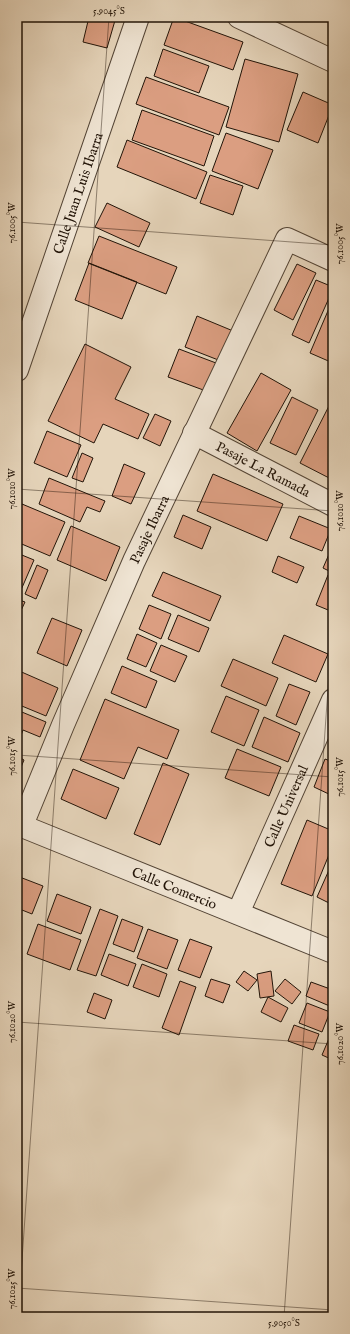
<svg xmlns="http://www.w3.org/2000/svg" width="350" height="1334" font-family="'IM FELL English',serif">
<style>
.building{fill:#db9e81;stroke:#221408}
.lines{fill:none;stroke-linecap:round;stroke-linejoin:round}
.minor-casing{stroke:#534435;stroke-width:24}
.minor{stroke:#efe4d3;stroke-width:22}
.ticks{fill:none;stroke:#221408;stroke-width:1;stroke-opacity:0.45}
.labels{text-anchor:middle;stroke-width:3;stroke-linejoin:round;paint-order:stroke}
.street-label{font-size:14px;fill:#221408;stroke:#efe4d3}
.neatline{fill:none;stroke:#221408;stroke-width:1.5}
.ticks-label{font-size:10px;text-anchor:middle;fill:#221408}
</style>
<rect width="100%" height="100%" fill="#e6d5bb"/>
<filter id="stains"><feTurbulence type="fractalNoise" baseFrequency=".005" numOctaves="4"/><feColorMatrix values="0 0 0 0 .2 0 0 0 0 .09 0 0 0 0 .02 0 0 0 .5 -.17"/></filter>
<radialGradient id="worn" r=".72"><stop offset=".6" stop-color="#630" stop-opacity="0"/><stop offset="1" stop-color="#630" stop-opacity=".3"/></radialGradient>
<path class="building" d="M 89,17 L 116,17 L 107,48 L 83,42 Z
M 174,17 L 243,42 L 233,70 L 164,45 Z
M 163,49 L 209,66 L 199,93 L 154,76 Z
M 245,59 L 298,74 L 279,142 L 226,127 Z
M 146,77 L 229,107 L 219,135 L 136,104 Z
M 303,92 L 333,105 L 318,143 L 287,130 Z
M 142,110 L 214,136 L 204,166 L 132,140 Z
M 226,133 L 273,150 L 258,189 L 212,171 Z
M 127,140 L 207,172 L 196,199 L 117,167 Z
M 210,175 L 243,186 L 233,215 L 200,203 Z
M 107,203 L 150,223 L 139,247 L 95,227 Z
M 99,236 L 177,267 L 166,294 L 88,263 Z
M 89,263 L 137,282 L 122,319 L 75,300 Z
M 297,264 L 316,273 L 293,320 L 274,310 Z
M 316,280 L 333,287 L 333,289 L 309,343 L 292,335 Z
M 333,299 L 333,363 L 310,353 Z
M 197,316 L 238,333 L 226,363 L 185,347 Z
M 85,344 L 131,367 L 115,399 L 149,414 L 138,439 L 103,424 L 94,443 L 48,421 Z
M 179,349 L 216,363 L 206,391 L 168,377 Z
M 261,373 L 291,390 L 257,451 L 227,433 Z
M 292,397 L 318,410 L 296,455 L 270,443 Z
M 333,398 L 333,480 L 300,463 Z
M 155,414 L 171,421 L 160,446 L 143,438 Z
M 47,431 L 81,445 L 67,477 L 34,463 Z
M 82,453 L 93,458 L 83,482 L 72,478 Z
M 124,464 L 145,473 L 131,504 L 112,496 Z
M 213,474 L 283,504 L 267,541 L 197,511 Z
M 49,478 L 105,501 L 100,512 L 87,507 L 80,522 L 39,504 Z
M 22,504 L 65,522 L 50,556 L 17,542 L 17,514 Z
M 183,515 L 211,527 L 202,549 L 174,537 Z
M 299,516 L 331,529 L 322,551 L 290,538 Z
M 71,526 L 120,547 L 106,581 L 57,560 Z
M 333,545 L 333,573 L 323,568 Z
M 17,553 L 34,560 L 21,590 L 17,589 Z
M 278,556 L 304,567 L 297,583 L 272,572 Z
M 37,565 L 48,570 L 36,599 L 25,594 Z
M 163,572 L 221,596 L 210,621 L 152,596 Z
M 328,575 L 333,577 L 333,612 L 316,605 Z
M 17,599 L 25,602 L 18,617 L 17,617 Z
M 149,605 L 171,614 L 161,639 L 139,629 Z
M 178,615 L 209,628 L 199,652 L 168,639 Z
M 52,618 L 82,630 L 67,666 L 37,653 Z
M 137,634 L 157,643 L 146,667 L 127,659 Z
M 284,635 L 328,654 L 316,682 L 272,663 Z
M 161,645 L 187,656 L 175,682 L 150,671 Z
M 233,659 L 278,678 L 266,706 L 221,686 Z
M 122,666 L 157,681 L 146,708 L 111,693 Z
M 17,670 L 58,688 L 46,716 L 17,704 Z
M 289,684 L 310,692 L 296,725 L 276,716 Z
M 226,696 L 259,710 L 244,746 L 211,732 Z
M 105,699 L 179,730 L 167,759 L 138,747 L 124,779 L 80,760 Z
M 17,710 L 46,722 L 40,737 L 23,730 L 19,741 L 17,740 Z
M 264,717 L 300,733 L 288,762 L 252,747 Z
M 237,749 L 281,767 L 269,796 L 225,778 Z
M 17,756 L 24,760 L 17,777 Z
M 325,759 L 333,762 L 333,796 L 314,787 Z
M 163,763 L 189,774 L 160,845 L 134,834 Z
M 73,769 L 119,788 L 106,819 L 61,799 Z
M 307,820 L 333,831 L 333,845 L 312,896 L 281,884 Z
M 333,861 L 333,905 L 317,897 Z
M 17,876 L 43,886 L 32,914 L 17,908 Z
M 57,894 L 91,907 L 81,934 L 47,921 Z
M 100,909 L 118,916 L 96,976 L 77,970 Z
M 122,919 L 143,927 L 134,952 L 113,944 Z
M 38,924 L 81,940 L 70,970 L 27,954 Z
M 148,929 L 178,940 L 167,969 L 137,958 Z
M 190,939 L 212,947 L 200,978 L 178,970 Z
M 109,954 L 136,964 L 128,986 L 101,975 Z
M 142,964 L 167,974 L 159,997 L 133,987 Z
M 244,971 L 257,980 L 248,991 L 236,982 Z
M 271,971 L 274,996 L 260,998 L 257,974 Z
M 211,979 L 230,985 L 223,1003 L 205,996 Z
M 285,979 L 301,992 L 292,1004 L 275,991 Z
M 180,981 L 196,987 L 179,1035 L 162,1028 Z
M 311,982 L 333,990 L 332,1007 L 306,996 Z
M 94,993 L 112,1000 L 105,1019 L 87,1012 Z
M 268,997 L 288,1008 L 281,1022 L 261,1012 Z
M 307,1003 L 330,1012 L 322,1032 L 299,1023 Z
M 294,1025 L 319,1034 L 313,1050 L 288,1041 Z
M 333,1029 L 333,1060 L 322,1055 Z"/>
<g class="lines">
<g class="minor-casing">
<g id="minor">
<path d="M 239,17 L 333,61"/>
<path id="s1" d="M 17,370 L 138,17"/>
<path id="s2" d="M 194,433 L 333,505"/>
<path id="s3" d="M 17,824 L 333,952"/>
<path id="s4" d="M 22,825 L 63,725 L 134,561 L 287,239 L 333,260"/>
<path id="s5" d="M 238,913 L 333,700"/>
</g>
</g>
<use href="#minor" class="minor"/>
</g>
<path class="ticks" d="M 17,222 L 333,245M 17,489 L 333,511M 17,755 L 333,777M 17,1022 L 333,1044M 17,1288 L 333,1310M 18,1317 L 109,17M 284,1317 L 333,617"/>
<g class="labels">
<g class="street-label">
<text dy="5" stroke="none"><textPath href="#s1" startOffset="187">Calle Juan Luis Ibarra</textPath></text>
<text dy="5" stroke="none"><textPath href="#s2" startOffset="78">Pasaje La Ramada</textPath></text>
<text dy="5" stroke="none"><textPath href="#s4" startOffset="322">Pasaje Ibarra</textPath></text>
<text dy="5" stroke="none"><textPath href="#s5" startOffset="117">Calle Universal</textPath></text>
<text dy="5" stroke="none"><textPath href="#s3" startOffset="170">Calle Comercio</textPath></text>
</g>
</g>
<rect width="350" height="1334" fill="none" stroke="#e6d5bb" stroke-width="44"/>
<rect x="22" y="22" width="306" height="1290" class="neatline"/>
<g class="ticks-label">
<text x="109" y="14">5.9045°S</text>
<text transform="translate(11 223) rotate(-90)" y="4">76.1005°W</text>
<text transform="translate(339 244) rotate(-90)" y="4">76.1005°W</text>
<text transform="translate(11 489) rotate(-90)" y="4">76.1010°W</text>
<text transform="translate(339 511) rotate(-90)" y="4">76.1010°W</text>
<text transform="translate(11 756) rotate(-90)" y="4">76.1015°W</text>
<text transform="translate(339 777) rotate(-90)" y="4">76.1015°W</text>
<text transform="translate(11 1022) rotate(-90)" y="4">76.1020°W</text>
<text transform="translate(339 1044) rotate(-90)" y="4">76.1020°W</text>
<text transform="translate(11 1289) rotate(-90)" y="4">76.1025°W</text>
<text x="284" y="1326">5.9050°S</text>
</g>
<rect width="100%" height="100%" filter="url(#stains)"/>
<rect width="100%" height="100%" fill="url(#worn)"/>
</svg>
